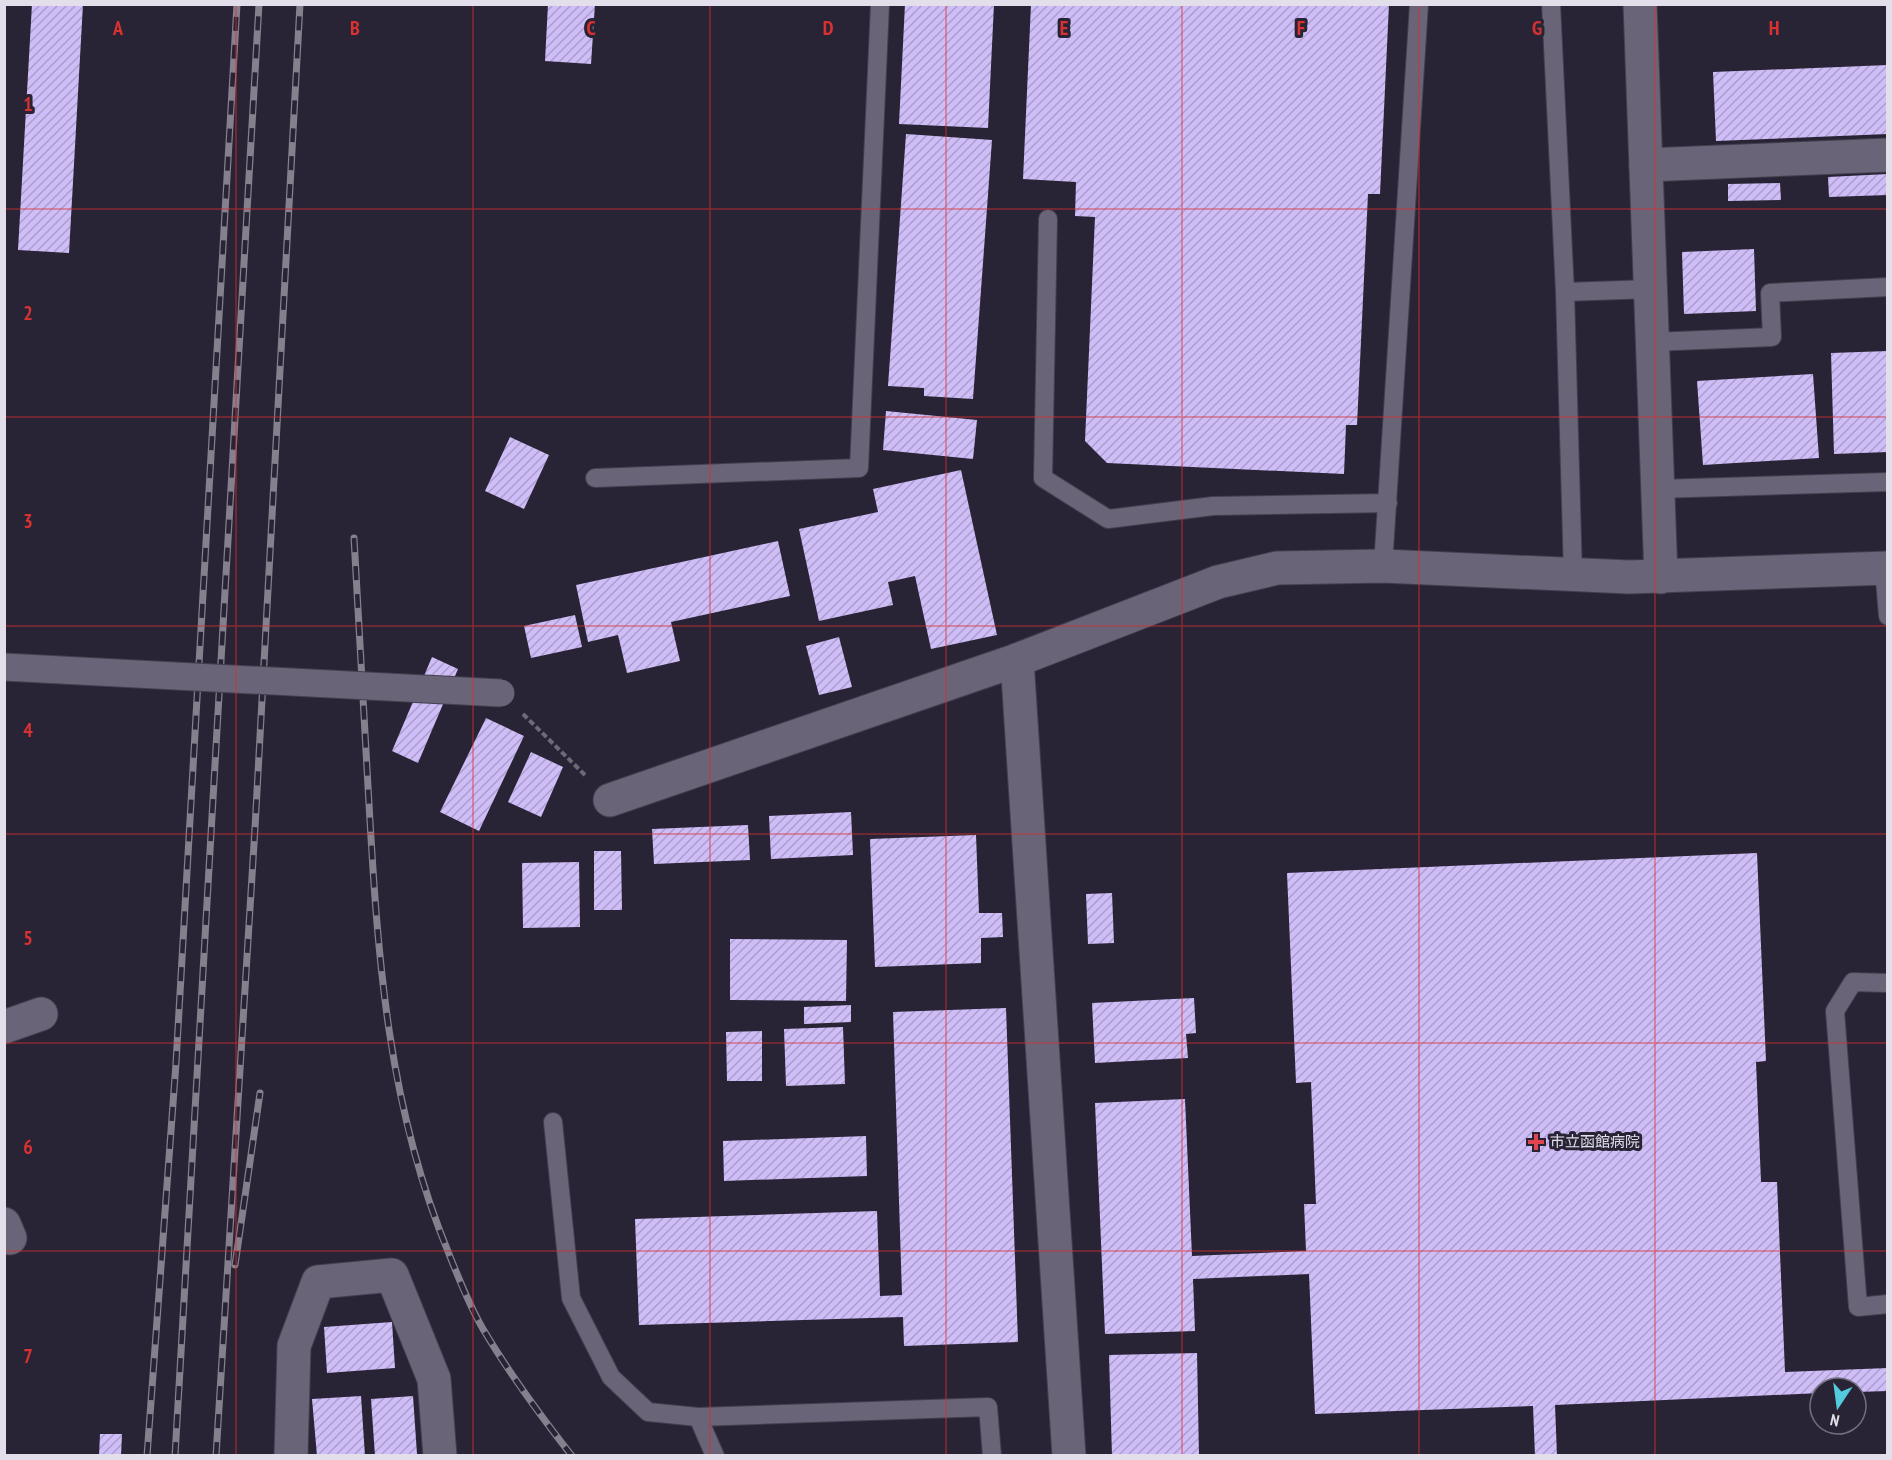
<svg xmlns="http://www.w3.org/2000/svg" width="1892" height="1460" font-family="'PT Sans Narrow','Noto Sans JP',sans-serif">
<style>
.building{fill:url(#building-hatch)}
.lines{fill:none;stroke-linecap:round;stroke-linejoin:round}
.service-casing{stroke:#443f4e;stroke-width:20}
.minor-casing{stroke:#443f4e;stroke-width:35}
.tertiary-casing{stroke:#443f4e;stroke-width:35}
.path{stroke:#6d6978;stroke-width:4;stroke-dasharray:6 3;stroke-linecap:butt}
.service{stroke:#6a6478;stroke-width:18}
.minor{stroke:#6a6478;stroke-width:33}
.tertiary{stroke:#6a6478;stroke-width:33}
.rail-casing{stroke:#84808e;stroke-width:7}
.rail{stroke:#292435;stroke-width:4.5;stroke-dasharray:14;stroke-linecap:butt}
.pedestrian-bridge-casing{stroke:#443f4e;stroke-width:29;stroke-linecap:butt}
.pedestrian-bridge{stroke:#6a6478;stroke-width:27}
.grid{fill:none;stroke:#d73132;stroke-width:1.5;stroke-opacity:0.55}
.health-dot{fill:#e0444e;stroke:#292435;stroke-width:2}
.labels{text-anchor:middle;stroke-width:6;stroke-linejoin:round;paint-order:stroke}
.poi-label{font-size:15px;fill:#e2dfeb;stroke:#292435;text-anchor:start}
.grid-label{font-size:20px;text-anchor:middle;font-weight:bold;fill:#d73132;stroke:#292435;stroke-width:6;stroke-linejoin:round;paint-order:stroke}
</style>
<defs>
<pattern id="building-hatch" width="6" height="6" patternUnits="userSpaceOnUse" patternTransform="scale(1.5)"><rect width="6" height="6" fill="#cfbdf8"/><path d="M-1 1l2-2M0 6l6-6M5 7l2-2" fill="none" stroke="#ac9ecc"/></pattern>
</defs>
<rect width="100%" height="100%" fill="#292435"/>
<path class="building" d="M 32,4 L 83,4 L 69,253 L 18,250 Z
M 548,4 L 595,4 L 591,64 L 545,61 Z
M 905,4 L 994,4 L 988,128 L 899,124 Z
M 1031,4 L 1389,4 L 1380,194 L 1368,194 L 1357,425 L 1346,425 L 1344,474 L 1107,463 L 1085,441 L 1095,217 L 1075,216 L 1076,182 L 1023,179 Z
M 1888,65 L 1888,134 L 1716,141 L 1713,72 Z
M 906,134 L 992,140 L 973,399 L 924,396 L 924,388 L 888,386 Z
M 1888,174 L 1888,195 L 1829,197 L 1828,177 Z
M 1780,183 L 1781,200 L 1728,201 L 1728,184 Z
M 1754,249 L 1756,311 L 1684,314 L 1682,252 Z
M 1888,351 L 1888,452 L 1834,454 L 1831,353 Z
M 1813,374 L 1819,458 L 1703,465 L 1697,381 Z
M 886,411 L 977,420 L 973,459 L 883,450 Z
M 510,437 L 549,455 L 524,509 L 485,491 Z
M 961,470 L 997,635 L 931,649 L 915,576 L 888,582 L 893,605 L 819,621 L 799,529 L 878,512 L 873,489 Z
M 778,541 L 790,596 L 671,622 L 680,661 L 627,673 L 618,635 L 588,642 L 576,585 Z
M 575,615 L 582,647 L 531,658 L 524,626 Z
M 839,637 L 852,687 L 819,695 L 806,646 Z
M 432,657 L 458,669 L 418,763 L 392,751 Z
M 486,718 L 524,736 L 479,831 L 440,812 Z
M 531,752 L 563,767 L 541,817 L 508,802 Z
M 851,812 L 853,855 L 771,859 L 769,816 Z
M 748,825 L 750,860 L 654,864 L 652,829 Z
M 976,835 L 979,913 L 1002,913 L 1003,937 L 981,938 L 981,963 L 875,967 L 870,839 Z
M 594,851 L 621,851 L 622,910 L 594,910 Z
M 1757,853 L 1766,1061 L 1756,1062 L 1761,1182 L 1777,1182 L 1785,1372 L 1888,1368 L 1888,1391 L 1856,1392 L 1856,1388 L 1820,1388 L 1820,1393 L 1555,1405 L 1557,1456 L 1535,1456 L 1533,1406 L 1315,1414 L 1309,1274 L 1193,1279 L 1195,1331 L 1105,1334 L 1095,1103 L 1185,1099 L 1192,1256 L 1306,1251 L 1304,1204 L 1316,1204 L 1311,1082 L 1296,1083 L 1287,873 Z
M 579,862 L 580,927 L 523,928 L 522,863 Z
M 1112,893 L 1114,943 L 1088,944 L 1086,894 Z
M 730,939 L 847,940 L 846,1001 L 730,1000 Z
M 1194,998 L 1196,1033 L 1186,1034 L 1188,1058 L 1095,1063 L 1092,1003 Z
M 851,1005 L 851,1022 L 804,1024 L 804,1007 Z
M 1006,1008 L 1018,1342 L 904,1346 L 903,1317 L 639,1325 L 635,1219 L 877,1211 L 880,1296 L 902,1295 L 893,1012 Z
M 843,1027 L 845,1084 L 786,1086 L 784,1029 Z
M 762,1031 L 762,1081 L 727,1081 L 726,1032 Z
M 866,1136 L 867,1176 L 724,1181 L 723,1141 Z
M 392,1322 L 395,1368 L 327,1373 L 324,1327 Z
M 1197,1353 L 1199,1456 L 1112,1456 L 1109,1355 Z
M 361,1396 L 365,1456 L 317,1456 L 312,1399 Z
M 413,1396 L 417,1454 L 375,1456 L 371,1399 Z
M 100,1434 L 122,1434 L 121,1456 L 99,1456 Z"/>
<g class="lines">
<g class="service-casing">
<path id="service" d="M 1551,4 L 1565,292 L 1573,575
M 1048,219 L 1043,478 L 1108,519 L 1213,506 L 1388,503
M 1565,292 L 1651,289
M 1653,342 L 1772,337 L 1770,293 L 1888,287
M 595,478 L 859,468 L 880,4
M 1658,489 L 1888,482
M 1383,566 L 1419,4
M 1884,568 L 1888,616
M 1888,983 L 1853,982 L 1835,1011 L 1858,1307 L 1888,1304
M 553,1122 L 571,1298 L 611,1377 L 648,1412 L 698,1417 L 988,1407 L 992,1456
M 698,1417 L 715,1456"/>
</g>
<g class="minor-casing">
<path id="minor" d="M 1646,165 L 1888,155
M 1017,660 L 1069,1456
M 4,1027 L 41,1014
M 4,1224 L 10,1238
M 291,1456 L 294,1346 L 318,1282 L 392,1275 L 434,1379 L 440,1456"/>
</g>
<g class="tertiary-casing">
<path id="tertiary" d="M 1640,4 L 1661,577
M 610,800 L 1017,660 L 1218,582 L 1277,568 L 1383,566 L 1629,577 L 1888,568"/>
</g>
<path class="path" d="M 523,714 L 586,776"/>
<use href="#service" class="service"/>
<use href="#minor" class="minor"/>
<use href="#tertiary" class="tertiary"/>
<g class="rail-casing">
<path id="rail" d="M 354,538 C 359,627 364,715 369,804 C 378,961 388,1107 449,1254 C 459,1279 469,1305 483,1329 C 509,1373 540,1415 572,1456
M 235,1265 L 260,1093
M 147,1456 L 176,1063 L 237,4
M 175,1456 L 259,4
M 216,1456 L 255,828 L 300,4"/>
</g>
<use href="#rail" class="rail"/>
<g class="pedestrian-bridge-casing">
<path id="pedestrian-bridge" d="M 4,667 L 501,693"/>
</g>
<use href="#pedestrian-bridge" class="pedestrian-bridge"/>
</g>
<path class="grid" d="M 236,4 L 236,1456M 473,4 L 473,1456M 710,4 L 710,1456M 946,4 L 946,1456M 1182,4 L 1182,1456M 1419,4 L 1419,1456M 1655,4 L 1655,1456M 4,209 L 1888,209M 4,417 L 1888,417M 4,626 L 1888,626M 4,834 L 1888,834M 4,1043 L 1888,1043M 4,1251 L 1888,1251"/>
<path class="health-dot" d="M1533 1133h6v6h6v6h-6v6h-6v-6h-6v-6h6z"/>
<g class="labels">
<g class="poi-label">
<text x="1550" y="1147">市立函館病院</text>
</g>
</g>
<g class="grid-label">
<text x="118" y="35">A</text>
<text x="355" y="35">B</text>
<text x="591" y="35">C</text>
<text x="828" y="35">D</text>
<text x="1064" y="35">E</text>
<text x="1301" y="35">F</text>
<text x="1537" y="35">G</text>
<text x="1774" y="35">H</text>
<text x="28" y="111">1</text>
<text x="28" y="320">2</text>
<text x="28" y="528">3</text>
<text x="28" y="737">4</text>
<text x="28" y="945">5</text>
<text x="28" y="1154">6</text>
<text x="28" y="1363">7</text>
</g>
<rect width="1892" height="1460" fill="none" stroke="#e2dfeb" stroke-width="12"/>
<g transform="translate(1838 1406) rotate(193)"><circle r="28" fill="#292435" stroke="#736f7e" stroke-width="1.5"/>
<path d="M0-4.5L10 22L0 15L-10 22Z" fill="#54cadd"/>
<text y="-9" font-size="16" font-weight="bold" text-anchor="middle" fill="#e2dfeb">N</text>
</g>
</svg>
